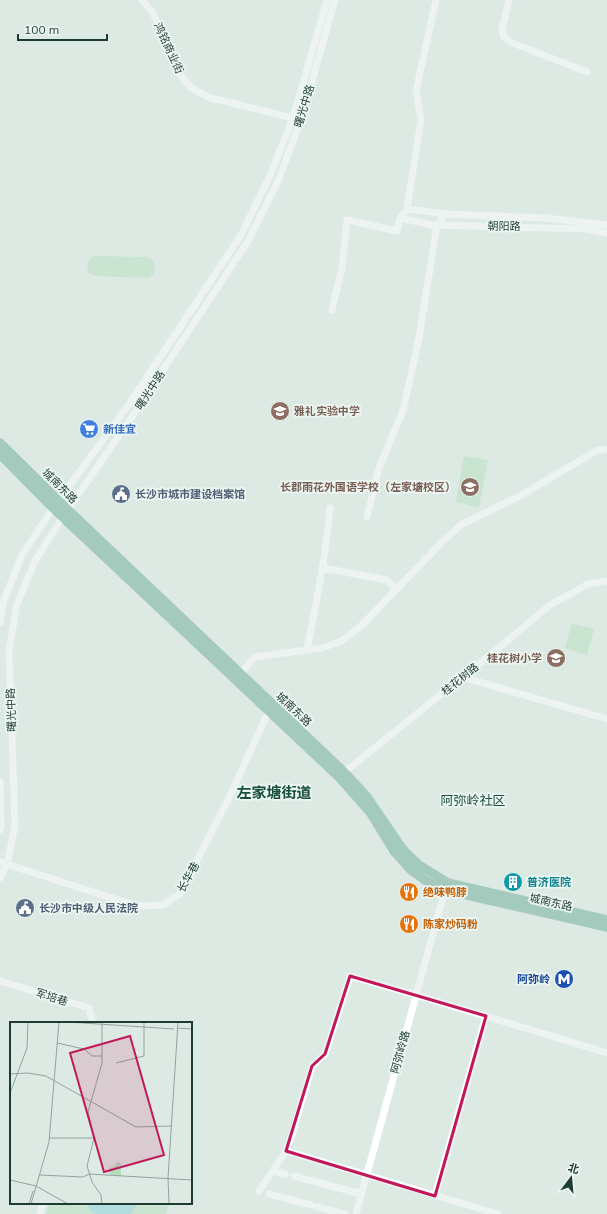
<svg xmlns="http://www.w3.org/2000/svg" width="607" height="1214" font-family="Mulish,'Noto Sans SC',sans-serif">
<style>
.green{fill:#b3debc}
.water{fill:#7fcdd5}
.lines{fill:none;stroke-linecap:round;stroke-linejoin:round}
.major-casing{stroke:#bbc4c1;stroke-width:10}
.minor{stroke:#fff;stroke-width:7}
.major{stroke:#5da48e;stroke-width:9}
.marked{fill:none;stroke:#c2185b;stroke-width:3;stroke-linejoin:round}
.labels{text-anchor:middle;stroke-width:3.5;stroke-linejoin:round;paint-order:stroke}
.street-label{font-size:11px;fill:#1d3b31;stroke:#edf7f2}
.education-label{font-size:11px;font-weight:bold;fill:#785e54;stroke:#edf7f2;text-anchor:end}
.shop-label{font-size:11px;font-weight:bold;fill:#366cbe;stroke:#edf7f2;text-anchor:start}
.service-label{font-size:11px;font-weight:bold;fill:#4e5e75;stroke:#edf7f2;text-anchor:start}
.culture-label{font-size:11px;font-weight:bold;fill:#0d838f;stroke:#edf7f2;text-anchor:start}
.food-label{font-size:11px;font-weight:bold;fill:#c56008;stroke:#edf7f2;text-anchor:start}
.transit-label{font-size:11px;font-weight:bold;fill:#164399;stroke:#edf7f2;text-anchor:end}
.quarter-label{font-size:13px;fill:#184e3e;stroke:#edf7f2}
.district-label{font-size:15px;font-weight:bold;fill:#184e3e;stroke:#edf7f2}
.inset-road{fill:none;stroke:#90a49c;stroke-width:1}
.view{fill:#c2185b;fill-opacity:0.15;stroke:#c2185b;stroke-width:2}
.inset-edge{fill:none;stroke:#1d3b31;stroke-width:2}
</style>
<rect width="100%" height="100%" fill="#ddeae4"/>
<path class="green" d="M 94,256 L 146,257 L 153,260 C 156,267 156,274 149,278 L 94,276 C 84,272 86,261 94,256 Z
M 464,456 L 488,460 L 479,507 L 456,502 Z
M 572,623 L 594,629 L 587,655 L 565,648 Z
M 49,1203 L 169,1203 L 166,1214 L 46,1214 Z"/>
<path class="water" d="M 90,1203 L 138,1203 L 130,1214 L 96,1214 L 94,1213 L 88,1207 Z"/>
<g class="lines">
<g class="major-casing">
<path id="major" d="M 0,443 L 68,510 L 344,772 L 367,797 L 399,844 L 406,853 L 419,865 L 448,883 L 607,920
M 0,454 L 53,508 L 339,777 L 370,812 L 394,851 L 411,870 L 428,882 L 445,890 L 607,927"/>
</g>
<path class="minor" d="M 142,0 L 153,13 L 179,74 L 192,88 L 207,97 L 293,118
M 509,0 L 502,30 L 504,37 L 510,42 L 587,72
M 407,209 L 446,214 L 546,218 L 607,225
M 400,218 L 432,225 L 586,229 L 607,233
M 332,310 L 342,268 L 347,220 L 397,231 L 400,218 L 407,209 L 421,120 L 416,91 L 436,0
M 367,517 L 379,468 L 402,413 L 405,402 L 419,338 L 437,225 L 446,214
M 323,568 L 387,580 L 396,590
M 0,623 L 4,600 L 22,555 L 53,508 L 127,407 L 240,237 L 269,178 L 293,118 L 327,0
M 307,650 C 316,603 326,556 330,508
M 240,674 L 255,657 L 322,648 L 342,641 L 362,625 L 443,541 L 462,524 L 518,497 L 596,451 L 607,449
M 462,677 L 607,719
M 341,775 L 502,645 L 550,605 L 588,584 L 607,581
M 0,782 L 1,825 L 0,830
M 0,862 L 137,906 L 163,905 L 180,894 L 229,798 L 265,719 L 269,711
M 0,878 L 7,864 L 15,826 L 12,734 L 9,651 L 17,604 L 35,561 L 64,515 L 134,414 L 248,241 L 278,181 L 301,120 L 335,0
M 0,981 L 89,1008 L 92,1020 L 91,1023
M 286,1151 L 498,1214
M 273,1171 L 285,1174
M 294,1176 L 361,1194
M 259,1191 L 286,1151 L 293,1131 L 312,1066 L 325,1054 L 350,976 L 416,995 L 607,1053
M 269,1194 L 311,1205
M 435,1196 L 486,1016
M 317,1207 L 345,1214
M 40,1214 L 43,1203
M 356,1214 L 445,890"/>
<use href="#major" class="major"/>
</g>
<path d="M0 0H607V1214H0ZM 350,976 L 486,1016 L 435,1196 L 286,1151 L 312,1066 L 325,1054 Z" fill="#ddeae4" fill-opacity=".55" fill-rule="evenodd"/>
<path class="marked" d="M 350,976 L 486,1016 L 435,1196 L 286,1151 L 312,1066 L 325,1054 Z"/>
<defs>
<g id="school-disc" transform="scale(1)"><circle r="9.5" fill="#8d6e63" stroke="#edf7f2"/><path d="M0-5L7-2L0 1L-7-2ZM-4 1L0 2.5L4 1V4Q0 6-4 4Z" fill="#fff"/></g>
<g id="supermarket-disc" transform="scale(1)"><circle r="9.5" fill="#3f7fe0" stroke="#edf7f2"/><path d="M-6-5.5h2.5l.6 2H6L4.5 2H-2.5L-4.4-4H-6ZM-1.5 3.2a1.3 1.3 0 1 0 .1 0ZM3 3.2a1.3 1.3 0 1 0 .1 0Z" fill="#fff"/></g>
<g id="civic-disc" transform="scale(1)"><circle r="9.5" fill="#5c6f8a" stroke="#edf7f2"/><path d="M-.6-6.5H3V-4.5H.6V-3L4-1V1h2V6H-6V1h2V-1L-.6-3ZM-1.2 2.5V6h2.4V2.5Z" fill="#fff"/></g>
<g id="building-disc" transform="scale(1)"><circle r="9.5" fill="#0f9aa8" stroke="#edf7f2"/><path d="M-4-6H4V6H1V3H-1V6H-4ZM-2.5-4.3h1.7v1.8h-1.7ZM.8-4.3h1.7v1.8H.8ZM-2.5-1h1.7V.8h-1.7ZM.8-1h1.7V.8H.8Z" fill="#fff"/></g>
<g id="restaurant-disc" transform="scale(1)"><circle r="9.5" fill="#e8710a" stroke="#edf7f2"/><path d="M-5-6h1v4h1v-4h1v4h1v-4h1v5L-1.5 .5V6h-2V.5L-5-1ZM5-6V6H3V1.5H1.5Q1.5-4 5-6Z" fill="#fff"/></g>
<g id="metro-disc" transform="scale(1)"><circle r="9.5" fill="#1a4fb4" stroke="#edf7f2"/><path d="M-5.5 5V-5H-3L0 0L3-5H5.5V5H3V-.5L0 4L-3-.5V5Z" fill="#fff"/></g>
</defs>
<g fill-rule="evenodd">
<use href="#school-disc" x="280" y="411"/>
<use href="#supermarket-disc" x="89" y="429"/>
<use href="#school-disc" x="470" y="487"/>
<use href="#civic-disc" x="121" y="494"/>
<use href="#school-disc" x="556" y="658"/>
<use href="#building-disc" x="513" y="882"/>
<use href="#restaurant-disc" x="409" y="892"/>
<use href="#civic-disc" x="25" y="908"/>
<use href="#restaurant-disc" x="409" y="924"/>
<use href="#metro-disc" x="564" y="979"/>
</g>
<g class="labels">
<g class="street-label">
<text transform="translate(169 48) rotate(65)" y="4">鸿铭商业街</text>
<text transform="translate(304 106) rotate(-73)" y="4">曙光中路</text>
<text transform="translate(504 226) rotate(1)" y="4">朝阳路</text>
<text transform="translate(150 390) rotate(-57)" y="4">曙光中路</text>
<text transform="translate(60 486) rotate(45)" y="4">城南东路</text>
<text transform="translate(460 679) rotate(-39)" y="4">桂花树路</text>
<text transform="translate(294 709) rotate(43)" y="4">城南东路</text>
<text transform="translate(11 710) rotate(-92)" y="4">曙光中路</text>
<text transform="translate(188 877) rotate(-61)" y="4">长华巷</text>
<text transform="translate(551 902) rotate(13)" y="4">城南东路</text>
<text transform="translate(52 997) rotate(17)" y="4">军培巷</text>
<text transform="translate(400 1052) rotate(-75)" y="4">阿弥岭路</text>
</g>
<g class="education-label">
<text x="294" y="415" text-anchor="start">雅礼实验中学</text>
<text x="456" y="491">长郡雨花外国语学校（左家塘校区）</text>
<text x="542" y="662">桂花树小学</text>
</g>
<g class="shop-label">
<text x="103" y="433">新佳宜</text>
</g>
<g class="service-label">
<text x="135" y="498">长沙市城市建设档案馆</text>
<text x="39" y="912">长沙市中级人民法院</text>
</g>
<g class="culture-label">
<text x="527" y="886">普济医院</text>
</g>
<g class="food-label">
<text x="423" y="896">绝味鸭脖</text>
<text x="423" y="928">陈家炒码粉</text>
</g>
<g class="transit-label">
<text x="550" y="983">阿弥岭</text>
</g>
<g class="quarter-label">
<text x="473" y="805">阿弥岭社区</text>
</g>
<g class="district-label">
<text x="274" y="798">左家塘街道</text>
</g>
</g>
<g transform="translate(10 1022)">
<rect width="182" height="182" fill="#ddeae4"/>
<path d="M 107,140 L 111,141 L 111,154 L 99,152 L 99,146 L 105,144 Z" fill="#b3debc"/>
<path class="inset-road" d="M 58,0 L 164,7M 92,0 L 92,41 L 78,90 L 84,116 L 77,144 L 82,160 L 91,173 L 92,182M 167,6 L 182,7M 47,21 L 74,27 L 82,34 L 92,34M 106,41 L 134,34 L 134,0M 0,52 L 18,51 L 36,54 L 126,105 L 161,104M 0,71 L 17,26 L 18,0M 39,116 L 84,116M 79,152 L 182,158M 30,153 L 73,155 L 79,152M 0,158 L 26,164 L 58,182M 19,182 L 23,169M 21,182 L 39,120 L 49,0M 159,182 L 158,156 L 168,0"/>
<path class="view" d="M 120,14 L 154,133 L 94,150 L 60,31 Z"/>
<rect width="182" height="182" class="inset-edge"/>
</g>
<g transform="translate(571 1178) rotate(16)" stroke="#edf7f2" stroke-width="3" paint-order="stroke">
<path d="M0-3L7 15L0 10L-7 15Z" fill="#1d3b31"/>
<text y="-6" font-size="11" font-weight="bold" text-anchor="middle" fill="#1d3b31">北</text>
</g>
<path d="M18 34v6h89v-6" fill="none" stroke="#1d3b31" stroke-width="2"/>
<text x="24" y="34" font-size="12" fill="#1d3b31" stroke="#edf7f2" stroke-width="3" paint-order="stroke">100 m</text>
</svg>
